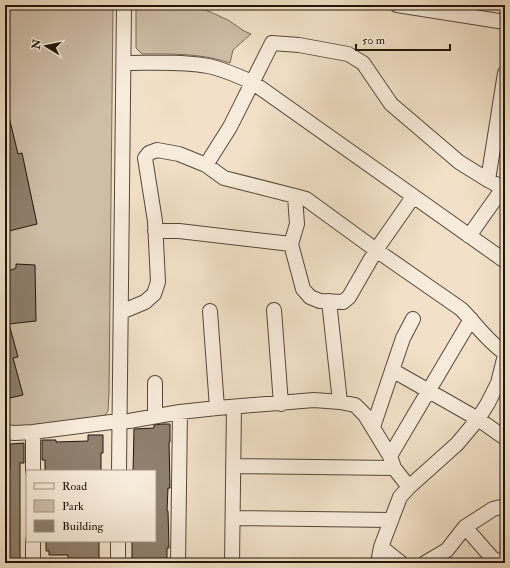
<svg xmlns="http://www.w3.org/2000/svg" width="510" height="568" font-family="'IM FELL Double Pica',serif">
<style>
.green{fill:#cebea8;stroke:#786a5a}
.building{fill:#8e7f6e;stroke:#21150c}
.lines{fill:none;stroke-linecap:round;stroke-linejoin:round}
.minor-casing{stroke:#55483b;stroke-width:16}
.minor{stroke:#f7ecdb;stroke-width:14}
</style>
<rect width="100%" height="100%" fill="#f2e1c8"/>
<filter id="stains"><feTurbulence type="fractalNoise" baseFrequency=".005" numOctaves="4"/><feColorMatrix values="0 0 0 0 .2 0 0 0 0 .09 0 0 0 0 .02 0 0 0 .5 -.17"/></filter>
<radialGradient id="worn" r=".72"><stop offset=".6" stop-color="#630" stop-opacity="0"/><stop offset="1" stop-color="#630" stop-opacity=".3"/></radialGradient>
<path class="green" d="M 5,5 L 113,5 L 109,392 L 108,411 L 103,418 L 14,428 L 5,426 Z
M 136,5 L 195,5 L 228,20 L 244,31 L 251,34 L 233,50 L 230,63 C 200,53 173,54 142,54 L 136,48 Z"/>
<path class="building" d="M 5,117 L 9,117 L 18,154 L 22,153 L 37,224 L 5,232 Z
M 16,264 L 35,265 L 36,321 L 9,324 L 18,357 L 13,358 L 23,395 L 5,399 L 5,276 L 6,272 L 16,268 Z
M 163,424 L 170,424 L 170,442 L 169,442 L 170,488 L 168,488 L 167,511 L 168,511 L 169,548 L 167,548 L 167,563 L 132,563 L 132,541 L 155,541 L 155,471 L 133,471 L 134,429 L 154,428 L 154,425 Z
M 88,435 L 103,435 L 103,453 L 101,453 L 101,471 L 45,471 L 45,460 L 42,460 L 42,440 L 56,440 L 56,442 L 88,441 Z
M 24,443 L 24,463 L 20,463 L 20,563 L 5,563 L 5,470 L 10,469 L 10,444 Z
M 46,541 L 99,541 L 99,563 L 68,563 L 68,555 L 49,555 L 49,551 L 46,551 Z"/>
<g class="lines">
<g class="minor-casing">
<path id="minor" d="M 397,5 L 505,22
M 124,63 C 152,63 181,61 208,66 C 223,69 238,76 252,82 L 505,261
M 206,165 L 230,127 L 272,43 L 299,45 L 348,54 L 363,63 L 391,104 L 459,162 L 488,180 L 505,189
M 488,180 L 505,73
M 295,196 L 297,224 L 291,244 L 303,289 L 310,297 L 320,301 L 343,302 L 349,297 L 376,250 L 413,197
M 155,231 L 179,231 L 291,244
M 469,236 L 503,188
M 329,301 L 340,402
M 274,310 L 281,404
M 210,311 L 217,408
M 121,312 L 145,302 L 154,294 L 158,282 L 155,221 L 145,158 L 149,153 L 157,150 L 179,154 L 206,165 L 224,178 L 295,196 L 306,199 L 376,250 L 461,309 C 476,324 488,342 505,353
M 392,370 L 478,419 L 505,438
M 155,416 L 155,383
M 373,427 L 403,338 L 413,319
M 5,432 L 15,433 L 33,432 L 111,422 L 129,421 L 180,412 L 217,408 L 314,400 L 340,402 L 355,405 L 365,415 L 390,456 L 394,468 L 409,487
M 33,432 L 33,471
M 390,456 L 471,319
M 233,466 L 394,468
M 119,471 L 124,5
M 233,518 L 390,520
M 465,527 L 493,559 C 497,561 500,562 505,560
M 33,541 L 33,563
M 381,547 L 401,563
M 118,563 L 118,541
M 178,563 L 180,412
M 232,563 L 234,407
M 378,563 L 381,547 L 400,497 L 409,487 L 457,444 L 478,419 L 488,403 L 498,383 L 505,355
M 425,563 L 447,550 L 465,527 L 493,509 L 505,506"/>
</g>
<use href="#minor" class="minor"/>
</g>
<rect width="510" height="568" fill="none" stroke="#f2e1c8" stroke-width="20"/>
<rect x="6" y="6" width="498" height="556" fill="none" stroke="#21150c" stroke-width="2"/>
<rect x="10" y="10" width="490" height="548" fill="none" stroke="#21150c"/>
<rect x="26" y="470" width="130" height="72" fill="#f7ecdb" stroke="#a19688"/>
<rect x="34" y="483" width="20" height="6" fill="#f7ecdb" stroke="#a19688"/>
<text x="62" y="490" font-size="12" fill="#21150c">Road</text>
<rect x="34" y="500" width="20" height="12" fill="#cebea8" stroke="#a19688"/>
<text x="62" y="510" font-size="12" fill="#21150c">Park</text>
<rect x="34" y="520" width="20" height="12" fill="#8e7f6e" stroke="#a19688"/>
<text x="62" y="530" font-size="12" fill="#21150c">Building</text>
<g transform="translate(46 46) rotate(280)" stroke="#f7ecdb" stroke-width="3" paint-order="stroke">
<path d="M0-3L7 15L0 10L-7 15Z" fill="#21150c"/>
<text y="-6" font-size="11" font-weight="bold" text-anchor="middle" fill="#21150c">N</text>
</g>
<path d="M356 44v6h94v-6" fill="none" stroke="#21150c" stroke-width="2"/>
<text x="362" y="44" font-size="12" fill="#21150c" stroke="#f7ecdb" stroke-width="3" paint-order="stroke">50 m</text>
<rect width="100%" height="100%" filter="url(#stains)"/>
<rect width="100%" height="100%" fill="url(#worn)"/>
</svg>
